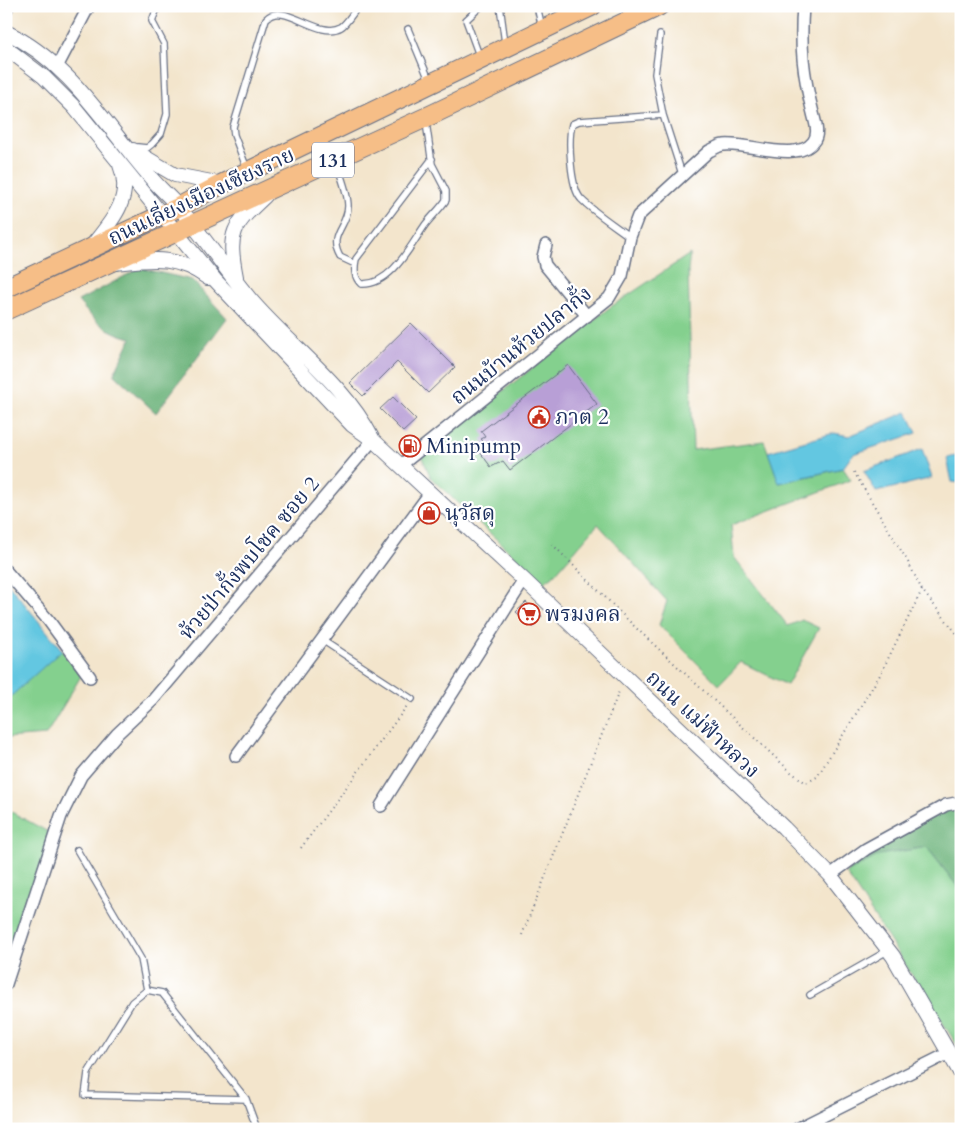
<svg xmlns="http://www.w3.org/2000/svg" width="967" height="1135" font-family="Cardo,'Noto Serif Thai',serif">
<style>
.green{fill:#84d08e;stroke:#508076}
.forest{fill:#6bb279;stroke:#43706c}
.water{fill:#63c7e1;stroke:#3f7ba0}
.building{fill:#b89fd6}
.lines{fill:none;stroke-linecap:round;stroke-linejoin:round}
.service-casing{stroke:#676f84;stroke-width:8}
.minor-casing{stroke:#676f84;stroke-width:14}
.tertiary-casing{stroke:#676f84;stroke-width:16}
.trunk-casing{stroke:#676f84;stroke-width:21}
.path{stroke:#676f84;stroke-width:2;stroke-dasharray:1 4;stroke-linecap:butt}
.service{stroke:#fff;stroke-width:5.5}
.minor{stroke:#fff;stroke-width:11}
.tertiary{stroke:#fff;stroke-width:14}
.trunk{stroke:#f6be87;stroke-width:19}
.labels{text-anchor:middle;stroke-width:4.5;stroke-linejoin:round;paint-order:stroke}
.shield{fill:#fff;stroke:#5f6d8e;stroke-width:1}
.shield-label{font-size:20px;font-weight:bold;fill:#1b2f5e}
.street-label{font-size:21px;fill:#1b2f5e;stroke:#fff}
.poi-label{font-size:21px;fill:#1b2f5e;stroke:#fff;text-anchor:start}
</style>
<rect width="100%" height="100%" fill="#fff"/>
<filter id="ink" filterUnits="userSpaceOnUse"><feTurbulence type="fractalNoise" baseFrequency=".02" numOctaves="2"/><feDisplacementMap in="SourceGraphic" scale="10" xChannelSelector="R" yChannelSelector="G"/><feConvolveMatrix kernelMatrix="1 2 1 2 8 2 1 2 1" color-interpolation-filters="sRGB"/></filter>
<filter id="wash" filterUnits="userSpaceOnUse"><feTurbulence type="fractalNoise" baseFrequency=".0096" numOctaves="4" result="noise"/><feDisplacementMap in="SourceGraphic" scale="20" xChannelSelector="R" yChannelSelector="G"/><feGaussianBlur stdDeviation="1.12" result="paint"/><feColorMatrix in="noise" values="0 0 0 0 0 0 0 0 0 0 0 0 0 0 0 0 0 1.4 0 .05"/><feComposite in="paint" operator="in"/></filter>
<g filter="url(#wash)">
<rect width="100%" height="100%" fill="#f3e5cc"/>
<path class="green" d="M 690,254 L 688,270 L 693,450 L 764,441 L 780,483 L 843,468 L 851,480 L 731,525 L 734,557 L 788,626 L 802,620 L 819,628 L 787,685 L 741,662 L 719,685 L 659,625 L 667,601 L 598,524 L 553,576 L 543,583 L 431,478 L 421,455 L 609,308 Z
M 62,650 L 81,676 L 46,735 L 6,738 L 6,698 Z
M 6,809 L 52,834 L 6,966 Z
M 927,847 L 961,891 L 961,1047 L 959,1048 L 846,873 L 881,854 Z"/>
<path class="forest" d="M 140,268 L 192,280 L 227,318 L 156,413 L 114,374 L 131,338 C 106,332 94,321 78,301 Z
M 961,802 L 961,891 L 927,847 L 879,855 L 846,873 L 866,849 Z"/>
<path class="water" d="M 907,412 L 917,433 L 853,454 L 843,468 L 779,483 L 768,452 L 834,433 L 849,436 Z
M 922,449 L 932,478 L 876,492 L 864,471 Z
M 961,455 L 961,483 L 952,482 L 947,458 Z
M 6,581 L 62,650 L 8,699 L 6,698 Z"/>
<g id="blocks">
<path class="building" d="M 411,323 L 455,367 L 428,393 L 397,362 L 363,396 L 350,383 Z
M 568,365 L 597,404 L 510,470 L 503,461 L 491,467 L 477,448 L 484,442 L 481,439 L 485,437 L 481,431 Z
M 393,397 L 416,420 L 403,432 L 380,409 Z
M 526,602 L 542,616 L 533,627 L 516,612 Z"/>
</g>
</g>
<g filter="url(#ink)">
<use href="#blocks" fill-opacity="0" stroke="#676f84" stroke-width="1"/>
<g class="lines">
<g class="service-casing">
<path id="service" d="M 500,6 L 505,43
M 537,6 L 542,28
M 6,17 L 11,6
M 408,29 L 430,82
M 660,35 L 655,74 L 663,115 L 682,174
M 480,58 L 466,20 L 481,6
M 426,122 L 432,164 L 446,191 L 446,200 C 440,209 432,216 425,225 C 411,245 391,286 361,284 C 354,277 354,269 356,259 L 432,159
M 138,147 L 147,148 L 152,144 L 161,134 L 167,114 L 164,44 L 152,21 L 158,6
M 336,161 C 340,175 348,192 348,206 C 348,227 327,234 340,257 L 355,264
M 247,169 L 234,135 L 233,127 L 266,19 C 283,0 318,40 341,27 C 346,24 350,17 354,12
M 630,237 C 614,225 595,213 581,199 C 570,187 568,139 572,124 L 579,121 L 663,115
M 322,640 L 412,699
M 77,850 L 141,959 L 147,990
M 810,995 L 889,950
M 246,1099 L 85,1095 L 88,1073 L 132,1002 L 147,990 L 162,993 L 246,1099 L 257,1129"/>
</g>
<g class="minor-casing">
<path id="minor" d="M 57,67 L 89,6
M 546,245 L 543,257 L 545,265 L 587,316
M 401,465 L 609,298 L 622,276 L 630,237 L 638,216 L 709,151 C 714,149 719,145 724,145 C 746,142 798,163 813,142 C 820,134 815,122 813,113 C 803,75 800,45 803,6
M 6,571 L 49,621 L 90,677
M 236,756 L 430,493
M 381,806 L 524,580
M 830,875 L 866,849 L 946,805 L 961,802
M 6,984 L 61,816 L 81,776 L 117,734 L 153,700 L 373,440
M 797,1129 L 949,1053"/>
</g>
<g class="tertiary-casing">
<path id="tertiary" d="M 6,32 C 69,62 104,123 147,173 C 156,185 168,195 178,206 C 203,236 225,269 250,299 C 290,346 343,382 372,438
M 6,48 L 44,77 L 74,107 L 215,280 L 352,425 L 373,440 L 524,580 L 784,828 L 830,875 L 893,956 L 961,1074
M 133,150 L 175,175 L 222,184
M 91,247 C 111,222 134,198 120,165
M 116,263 C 153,259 176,255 208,278
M 236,277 C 227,231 233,226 266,195"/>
</g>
<g class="trunk-casing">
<path id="trunk" d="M 6,288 L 179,207 L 222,184 L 592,6
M 6,310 L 431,115 L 659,6"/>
</g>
<path class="path" d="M 854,472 L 908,562 L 922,590 L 961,639
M 552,544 L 635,627 L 791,772 L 806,783 L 817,777 L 880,675 L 922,590
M 301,848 L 407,706
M 522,935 L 620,689"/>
<use href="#service" class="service"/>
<use href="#minor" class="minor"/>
<use href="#tertiary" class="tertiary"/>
<use href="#trunk" class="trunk"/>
</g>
</g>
<defs>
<g id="civic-ring" transform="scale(1.125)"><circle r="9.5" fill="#fff" stroke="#c8321e" stroke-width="1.5"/><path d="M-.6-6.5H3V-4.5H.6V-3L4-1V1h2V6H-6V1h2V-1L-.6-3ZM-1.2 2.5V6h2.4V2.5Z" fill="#c8321e"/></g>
<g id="fuel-ring" transform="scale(1.125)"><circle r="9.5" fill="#fff" stroke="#c8321e" stroke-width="1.5"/><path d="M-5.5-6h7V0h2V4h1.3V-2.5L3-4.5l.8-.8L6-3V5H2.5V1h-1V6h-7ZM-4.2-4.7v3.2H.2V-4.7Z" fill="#c8321e"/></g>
<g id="shop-ring" transform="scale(1.125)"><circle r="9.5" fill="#fff" stroke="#c8321e" stroke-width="1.5"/><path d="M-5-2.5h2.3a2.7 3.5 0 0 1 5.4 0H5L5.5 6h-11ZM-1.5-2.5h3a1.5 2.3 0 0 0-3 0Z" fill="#c8321e"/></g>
<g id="supermarket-ring" transform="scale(1.125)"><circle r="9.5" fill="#fff" stroke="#c8321e" stroke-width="1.5"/><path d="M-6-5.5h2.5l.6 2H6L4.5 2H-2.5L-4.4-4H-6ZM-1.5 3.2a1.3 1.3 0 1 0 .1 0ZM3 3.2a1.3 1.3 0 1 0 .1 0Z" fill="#c8321e"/></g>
</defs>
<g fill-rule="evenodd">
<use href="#civic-ring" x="539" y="417"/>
<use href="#fuel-ring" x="410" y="446"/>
<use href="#shop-ring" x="429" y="513"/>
<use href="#supermarket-ring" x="529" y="614"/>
</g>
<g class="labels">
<rect class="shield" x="312" y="142.5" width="42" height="35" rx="4"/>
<g class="shield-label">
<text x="333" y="167">131</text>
</g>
<g class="street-label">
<text transform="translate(201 196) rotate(-25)" y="7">ถนนเลี่ยงเมืองเชียงราย</text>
<text transform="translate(521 345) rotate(-39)" y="7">ถนนบ้านห้วยปลากั้ง</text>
<text transform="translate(249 558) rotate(-50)" y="7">ห้วยป่ากั้งพบโชค ซอย 2</text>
<text transform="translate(703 724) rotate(43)" y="7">ถนน แม่ฟ้าหลวง</text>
</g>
<g class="poi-label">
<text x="555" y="424">ภาต 2</text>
<text x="426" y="453">Minipump</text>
<text x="445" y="520">นุวัสดุ</text>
<text x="545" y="621">พรมงคล</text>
</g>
</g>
<rect width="967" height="1135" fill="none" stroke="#fff" stroke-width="25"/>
</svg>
